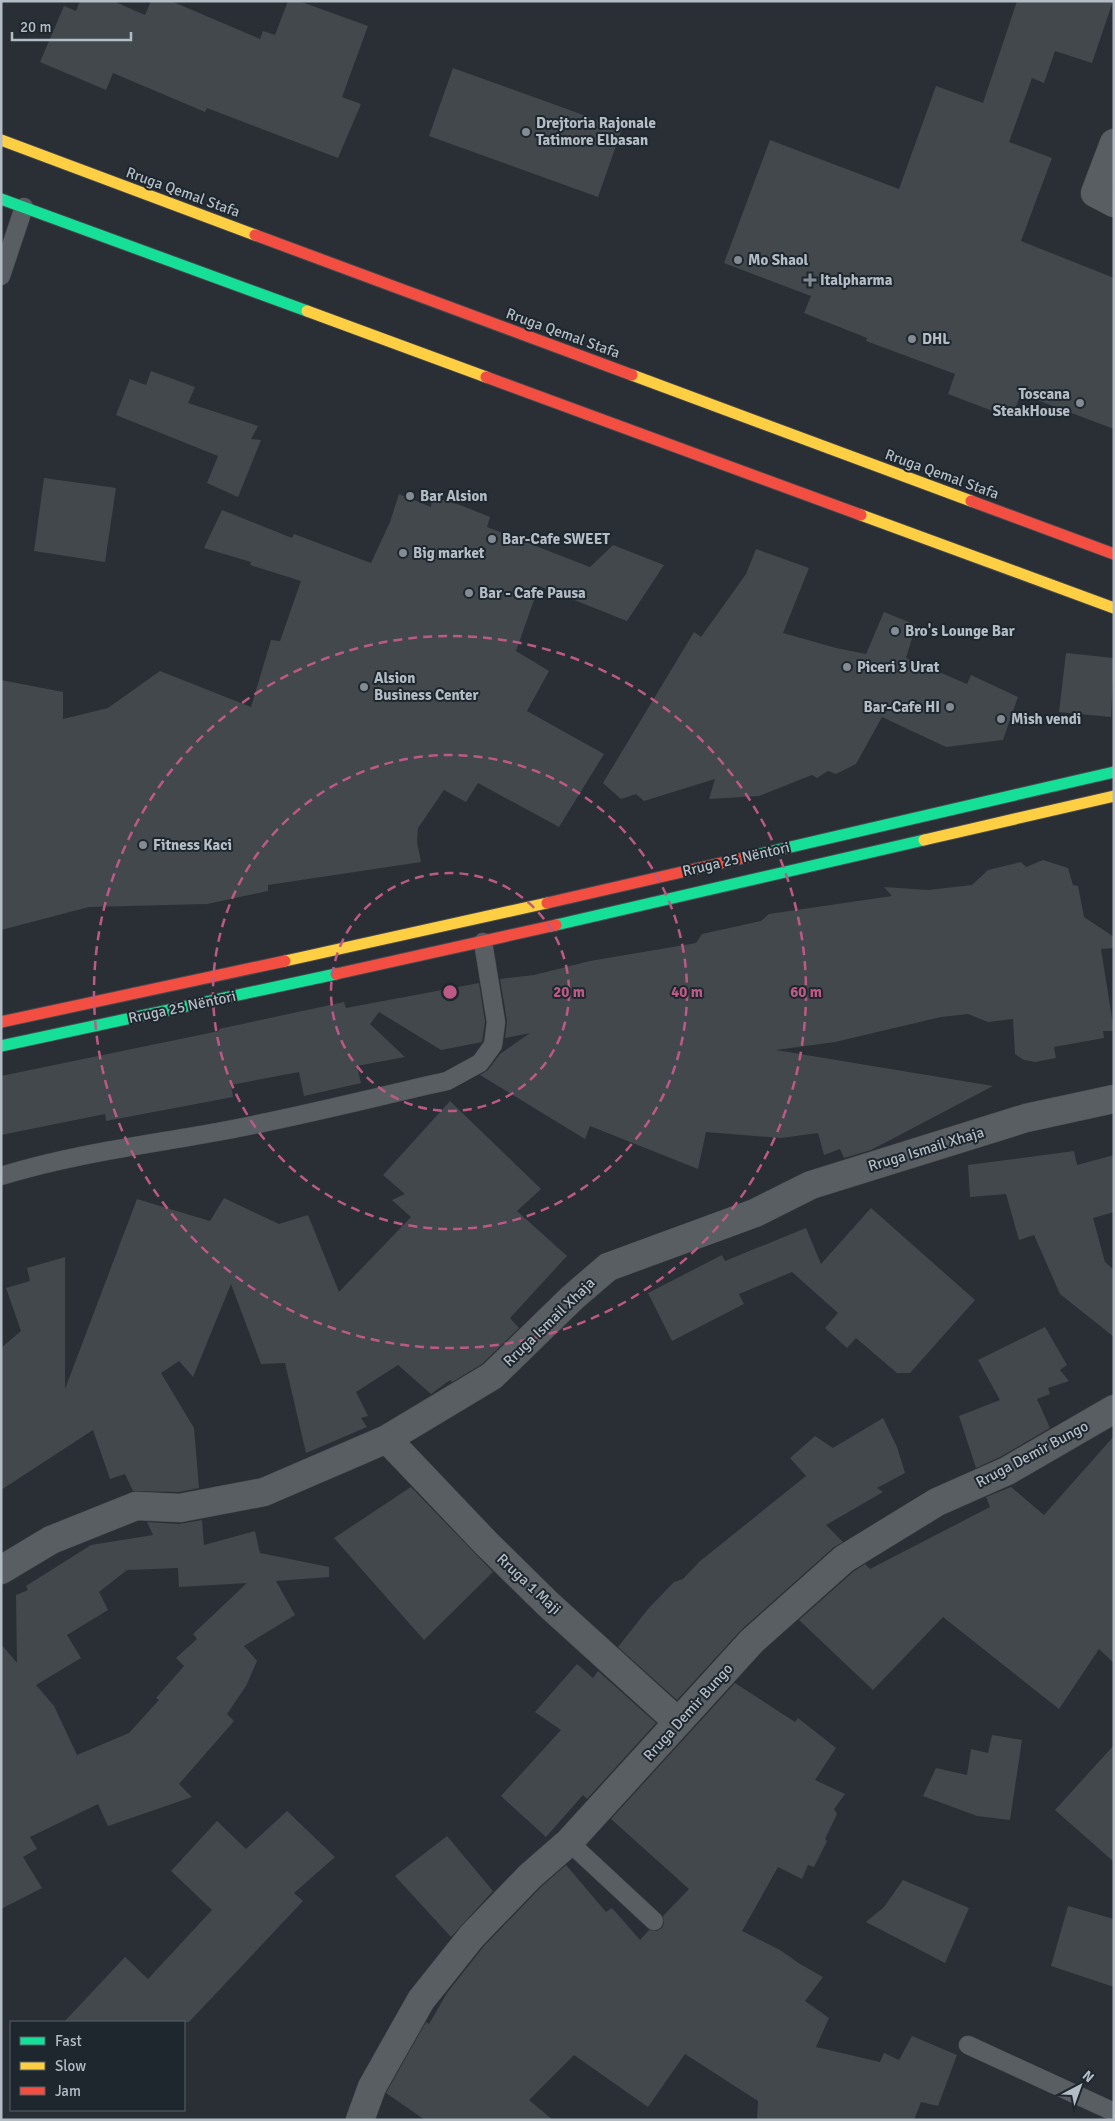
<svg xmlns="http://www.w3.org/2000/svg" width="1115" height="2121" font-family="Signika,sans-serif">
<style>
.building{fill:#43484d;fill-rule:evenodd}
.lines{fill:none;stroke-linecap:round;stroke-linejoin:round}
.lane-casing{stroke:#484b50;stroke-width:19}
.street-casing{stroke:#484b50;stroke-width:29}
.fast-casing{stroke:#484b50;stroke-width:13}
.slow-casing{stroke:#484b50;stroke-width:13}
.jam-casing{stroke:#484b50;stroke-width:13}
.lane{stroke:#595e63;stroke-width:18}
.street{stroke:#595e63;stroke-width:28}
.fast{stroke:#16e098;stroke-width:11}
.slow{stroke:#ffcf43;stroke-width:11}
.jam{stroke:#f24e42;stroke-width:11}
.ring{fill:none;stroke:#bc5a85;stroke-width:2.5;stroke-dasharray:9 6}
.poi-dot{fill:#848b93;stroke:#1e262e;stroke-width:2}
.labels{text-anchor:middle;stroke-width:4;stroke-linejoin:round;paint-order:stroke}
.poi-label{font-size:15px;font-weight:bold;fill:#b4bcc5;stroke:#1e262e;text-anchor:start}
.street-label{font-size:15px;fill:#b4bcc5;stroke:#1e262e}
.centre{fill:#bc5a85;stroke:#1e262e;stroke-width:2.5}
.ring-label{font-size:15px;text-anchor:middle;font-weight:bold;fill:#bc5a85;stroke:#1e262e;stroke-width:4;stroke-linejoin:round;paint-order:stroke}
</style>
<rect width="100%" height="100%" fill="#2a2f35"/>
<path class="building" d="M 80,1 L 113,1 L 145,15 L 151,1 L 171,1 L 260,39 L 263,31 L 275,35 L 288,1 L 299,1 L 368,26 L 342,97 L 361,104 L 338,158 L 207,108 L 205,112 L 113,73 L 106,90 L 40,62 L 64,6 L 76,11 Z
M 1017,1 L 1113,1 L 1092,63 L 1055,51 L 1044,83 L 1032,78 L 1009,142 L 1052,158 L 1021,241 L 1114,278 L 1114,429 L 1021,394 L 1011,418 L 948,394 L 955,374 L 866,341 L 867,338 L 804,313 L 811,296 L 724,263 L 770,140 L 899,189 L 936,86 L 983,103 Z
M 453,68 L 622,129 L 598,197 L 429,136 Z
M 151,371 L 195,387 L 188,403 L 258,426 L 251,439 L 261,440 L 238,497 L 207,483 L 218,456 L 116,415 L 130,379 L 146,385 Z
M 44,478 L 116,488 L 105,562 L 34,551 Z
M 399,494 L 431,507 L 432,497 L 460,505 L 490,517 L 487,527 L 590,567 L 613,545 L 664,565 L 627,621 L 539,586 L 516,651 L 549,671 L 527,711 L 604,754 L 559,827 L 478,783 L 466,802 L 444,790 L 418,828 L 417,842 L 421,862 L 268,885 L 268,891 L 207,904 L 89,907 L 1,930 L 1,680 L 63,692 L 63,719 L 108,708 L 160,671 L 251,707 L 271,640 L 280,641 L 301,581 L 250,565 L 251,562 L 204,548 L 222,510 L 292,538 L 294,534 L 371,563 L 390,522 Z
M 756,549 L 809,568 L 783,633 L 836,648 L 866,654 L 884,612 L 916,625 L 906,658 L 967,684 L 971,675 L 1018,697 L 1003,740 L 946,747 L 882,717 L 856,764 L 836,774 L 828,771 L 817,778 L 812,775 L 759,796 L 709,799 L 715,779 L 644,801 L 636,794 L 621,799 L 603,783 L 694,632 L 701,637 L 746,574 Z
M 1066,653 L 1114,658 L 1111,717 L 1059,712 Z
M 1043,860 L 1068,868 L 1073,885 L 1078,886 L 1084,917 L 1114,937 L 1114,948 L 1101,949 L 1114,1031 L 1103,1031 L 1104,1038 L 1054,1047 L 1056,1058 L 1035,1062 L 1024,1060 L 1015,1054 L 1013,1019 L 988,1022 L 968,1014 L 941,1017 L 835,1042 L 776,1050 L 993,1086 L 871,1150 L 844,1158 L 840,1149 L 824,1155 L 818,1133 L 781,1138 L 706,1132 L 698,1169 L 590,1126 L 585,1139 L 480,1075 L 488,1070 L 500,1054 L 530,1033 L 505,1038 L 507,1021 L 500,979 L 534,975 L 590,961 L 696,943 L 702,934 L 761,921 L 769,914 L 892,896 L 884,887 L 928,890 L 972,885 L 988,870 L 1021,862 L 1026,867 Z
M 479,983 L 485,1022 L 482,1042 L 441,1050 L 379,1012 L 370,1024 L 405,1057 L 357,1066 L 361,1083 L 304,1096 L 299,1072 L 231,1085 L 233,1097 L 106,1121 L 105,1114 L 1,1135 L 1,1076 L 219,1031 L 219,1029 L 344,1002 L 346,1008 Z
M 450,1101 L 541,1189 L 517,1211 L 567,1256 L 510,1318 L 519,1328 L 482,1364 L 452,1382 L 450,1380 L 431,1394 L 398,1365 L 356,1392 L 368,1416 L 361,1418 L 367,1427 L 306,1453 L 285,1363 L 261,1364 L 231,1284 L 193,1377 L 179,1361 L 161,1373 L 194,1428 L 199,1488 L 179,1492 L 133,1491 L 125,1474 L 110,1479 L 93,1430 L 1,1490 L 1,1348 L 21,1331 L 6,1288 L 30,1281 L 27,1268 L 65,1257 L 65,1389 L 137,1199 L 210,1221 L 224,1198 L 279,1224 L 308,1215 L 339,1292 L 411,1217 L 392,1200 L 405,1194 L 383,1175 Z
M 1074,1151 L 1077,1165 L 1114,1155 L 1114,1212 L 1093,1218 L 1105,1262 L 1114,1270 L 1114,1337 L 1060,1294 L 1034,1235 L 1019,1240 L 1006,1194 L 970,1197 L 968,1165 Z
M 871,1208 L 975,1300 L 910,1373 L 897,1373 L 856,1338 L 847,1348 L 825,1328 L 838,1313 L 792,1272 L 739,1294 L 744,1304 L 672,1341 L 648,1293 L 722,1255 L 725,1261 L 806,1228 L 821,1264 Z
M 1045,1327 L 1067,1365 L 1060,1370 L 1069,1381 L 1048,1388 L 1050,1394 L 1037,1399 L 1050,1428 L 1000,1457 L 976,1468 L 959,1416 L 1000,1400 L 978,1360 Z
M 883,1418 L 897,1447 L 905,1473 L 877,1488 L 883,1492 L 826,1525 L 843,1542 L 834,1547 L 742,1629 L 677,1700 L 618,1647 L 648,1609 L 674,1582 L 683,1579 L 699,1562 L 806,1476 L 790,1458 L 815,1436 L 833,1448 Z
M 1114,1436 L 1114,1663 L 1099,1649 L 1059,1709 L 943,1617 L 873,1690 L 799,1620 L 853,1572 L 865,1564 L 870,1569 L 990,1507 L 986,1497 L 1011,1487 L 1044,1515 Z
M 411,1487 L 493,1572 L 424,1640 L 334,1538 Z
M 202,1520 L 204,1545 L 255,1531 L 260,1553 L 329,1567 L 329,1577 L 276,1581 L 295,1615 L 244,1646 L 257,1661 L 246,1686 L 227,1714 L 234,1721 L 179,1784 L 192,1797 L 108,1826 L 98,1804 L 30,1837 L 37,1849 L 23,1857 L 42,1888 L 1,1909 L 1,1644 L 17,1663 L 16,1595 L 28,1590 L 26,1586 L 91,1545 L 153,1535 L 147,1522 L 179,1524 ZM 178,1568 L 179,1587 L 247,1583 L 193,1634 L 197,1639 L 176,1658 L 184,1666 L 156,1698 L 159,1700 L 129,1733 L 77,1755 L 54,1706 L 36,1685 L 81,1658 L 67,1635 L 108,1610 L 99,1592 L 127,1570 Z
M 577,1664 L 593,1678 L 598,1671 L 656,1723 L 587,1799 L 583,1795 L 546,1837 L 501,1796 L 561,1730 L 535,1712 Z
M 735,1683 L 795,1722 L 798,1718 L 836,1748 L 815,1780 L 845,1794 L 834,1809 L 837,1814 L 825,1839 L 827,1841 L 814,1867 L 808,1865 L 802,1879 L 778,1867 L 742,1931 L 780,1950 L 800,1964 L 823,1977 L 805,2001 L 829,2018 L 816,2047 L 880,2062 L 884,2053 L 899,2060 L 912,2036 L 957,2055 L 938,2106 L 921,2102 L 914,2120 L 757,2120 L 758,2101 L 685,2054 L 648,2107 L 574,2055 L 529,2100 L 553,2120 L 425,2120 L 386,2093 L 426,2022 L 429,2024 L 447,1993 L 484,1946 L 541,1887 L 566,1865 L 606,1912 L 612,1908 L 640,1940 L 649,1930 L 657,1931 L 662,1928 L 664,1923 L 663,1916 L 689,1889 L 611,1819 Z
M 992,1735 L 1022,1740 L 1010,1820 L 977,1816 L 923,1796 L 936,1768 L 967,1775 L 971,1749 L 988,1753 Z
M 1114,1745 L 1114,1862 L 1055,1810 Z
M 287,1811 L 335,1857 L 294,1893 L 303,1901 L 189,2022 L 64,2022 L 125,1957 L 148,1979 L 212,1910 L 171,1871 L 217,1821 L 246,1849 Z
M 447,1836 L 493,1891 L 451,1937 L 395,1876 Z
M 903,1880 L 969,1908 L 945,1963 L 866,1922 L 884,1907 Z
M 1068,1906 L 1114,1919 L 1114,1987 L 1051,1966 Z"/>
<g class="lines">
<g class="lane-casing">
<path id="lane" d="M 1,276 L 24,207
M 1,1176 C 72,1154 145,1145 217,1132 C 294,1118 371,1098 447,1081 L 480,1063 L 493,1045 L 496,1022 L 483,942
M 569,1842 L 654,1921
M 968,2045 L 1114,2112"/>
</g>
<g class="street-casing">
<path id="street" d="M 1114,143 L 1095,193 L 1114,203
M 387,1439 L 486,1543 L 548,1604 L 678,1722
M 1,1570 L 51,1540 L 136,1506 L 180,1508 L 264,1492 L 387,1439 L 492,1376 L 572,1298 L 608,1267 L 755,1213 L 811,1185 L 1026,1118 L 1114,1099
M 360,2120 L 372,2087 L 421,2000 L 472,1936 L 530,1876 L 569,1842 L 752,1641 L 844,1559 L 937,1502 L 1007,1471 L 1114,1409"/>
</g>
<g class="fast-casing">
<path id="fast" d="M 1,199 L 307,311
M 756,855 L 1114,772
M 556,925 L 924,840
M 1,1046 L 336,974"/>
</g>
<g class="slow-casing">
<path id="slow" d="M 1,140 L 255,235
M 307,311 L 486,377
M 632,375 L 971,501
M 861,515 L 1114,608
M 924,840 L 1114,796
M 285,961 L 547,903"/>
</g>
<g class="jam-casing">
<path id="jam" d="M 255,235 L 632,375
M 486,377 L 861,515
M 971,501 L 1114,554
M 547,903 L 756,855
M 336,974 L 556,925
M 1,1022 L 285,961"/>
</g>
<use href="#lane" class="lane"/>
<use href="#street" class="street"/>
<use href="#fast" class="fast"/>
<use href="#slow" class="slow"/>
<use href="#jam" class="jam"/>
</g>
<g class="ring">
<circle cx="450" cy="992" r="119"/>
<circle cx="450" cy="992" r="237"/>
<circle cx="450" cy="992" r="356"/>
</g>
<g class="poi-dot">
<circle cx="526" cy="132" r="5"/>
<circle cx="738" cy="260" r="5"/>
<path d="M807.5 272.5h5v5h5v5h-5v5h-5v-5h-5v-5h5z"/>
<circle cx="912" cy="339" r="5"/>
<circle cx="1080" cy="403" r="5"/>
<circle cx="410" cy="496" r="5"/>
<circle cx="492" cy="539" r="5"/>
<circle cx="403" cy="553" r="5"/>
<circle cx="469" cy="593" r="5"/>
<circle cx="895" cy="631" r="5"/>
<circle cx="847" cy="667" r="5"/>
<circle cx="364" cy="687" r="5"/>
<circle cx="950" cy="707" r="5"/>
<circle cx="1001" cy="719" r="5"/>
<circle cx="143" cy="845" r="5"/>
</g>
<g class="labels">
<g class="poi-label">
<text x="536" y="128">Drejtoria Rajonale<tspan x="536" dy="17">Tatimore Elbasan</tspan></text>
<text x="748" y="265">Mo Shaol</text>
<text x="820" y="285">Italpharma</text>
<text x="922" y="344">DHL</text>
<text x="1070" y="399" text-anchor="end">Toscana<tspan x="1070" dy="17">SteakHouse</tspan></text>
<text x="420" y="501">Bar Alsion</text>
<text x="502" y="544">Bar-Cafe SWEET</text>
<text x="413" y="558">Big market</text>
<text x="479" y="598">Bar - Cafe Pausa</text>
<text x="905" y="636">Bro's Lounge Bar</text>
<text x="857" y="672">Piceri 3 Urat</text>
<text x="374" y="683">Alsion<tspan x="374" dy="17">Business Center</tspan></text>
<text x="940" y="712" text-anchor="end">Bar-Cafe HI</text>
<text x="1011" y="724">Mish vendi</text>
<text x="153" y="850">Fitness Kaci</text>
</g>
<g class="street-label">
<text transform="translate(183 192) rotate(20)" y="5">Rruga Qemal Stafa</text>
<text transform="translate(563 333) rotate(20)" y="5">Rruga Qemal Stafa</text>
<text transform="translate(942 474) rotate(20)" y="5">Rruga Qemal Stafa</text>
<text transform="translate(736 859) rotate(-13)" y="5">Rruga 25 Nëntori</text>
<text transform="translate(182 1007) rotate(-12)" y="5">Rruga 25 Nëntori</text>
<text transform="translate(926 1149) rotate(-17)" y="5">Rruga Ismail Xhaja</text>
<text transform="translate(549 1322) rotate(-44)" y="5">Rruga Ismail Xhaja</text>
<text transform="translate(1032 1454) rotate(-28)" y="5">Rruga Demir Bungo</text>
<text transform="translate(529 1584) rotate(43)" y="5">Rruga 1 Maji</text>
<text transform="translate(688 1712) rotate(-48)" y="5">Rruga Demir Bungo</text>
</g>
</g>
<circle cx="450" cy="992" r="8" class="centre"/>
<g class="ring-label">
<text x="569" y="997">20 m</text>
<text x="687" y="997">40 m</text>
<text x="806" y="997">60 m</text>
</g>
<rect width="1115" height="2121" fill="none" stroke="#b4bcc5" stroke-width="5"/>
<rect x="10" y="2021" width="175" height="90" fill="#1e262e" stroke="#5a626a"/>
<rect x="20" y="2037" width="25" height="8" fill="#16e098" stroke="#5a626a"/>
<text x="55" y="2046" font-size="15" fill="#b4bcc5">Fast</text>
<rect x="20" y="2062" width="25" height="8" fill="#ffcf43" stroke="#5a626a"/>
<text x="55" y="2071" font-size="15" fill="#b4bcc5">Slow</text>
<rect x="20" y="2087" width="25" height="8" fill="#f24e42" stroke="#5a626a"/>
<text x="55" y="2096" font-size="15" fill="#b4bcc5">Jam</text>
<g transform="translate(1080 2086) rotate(41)" stroke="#1e262e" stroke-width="4" paint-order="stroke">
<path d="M0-4L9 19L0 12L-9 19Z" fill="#b4bcc5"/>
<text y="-8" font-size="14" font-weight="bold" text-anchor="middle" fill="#b4bcc5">N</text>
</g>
<path d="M12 32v8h119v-8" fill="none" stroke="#b4bcc5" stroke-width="2.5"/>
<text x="20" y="32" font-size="15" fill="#b4bcc5" stroke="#1e262e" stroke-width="4" paint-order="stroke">20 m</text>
</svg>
